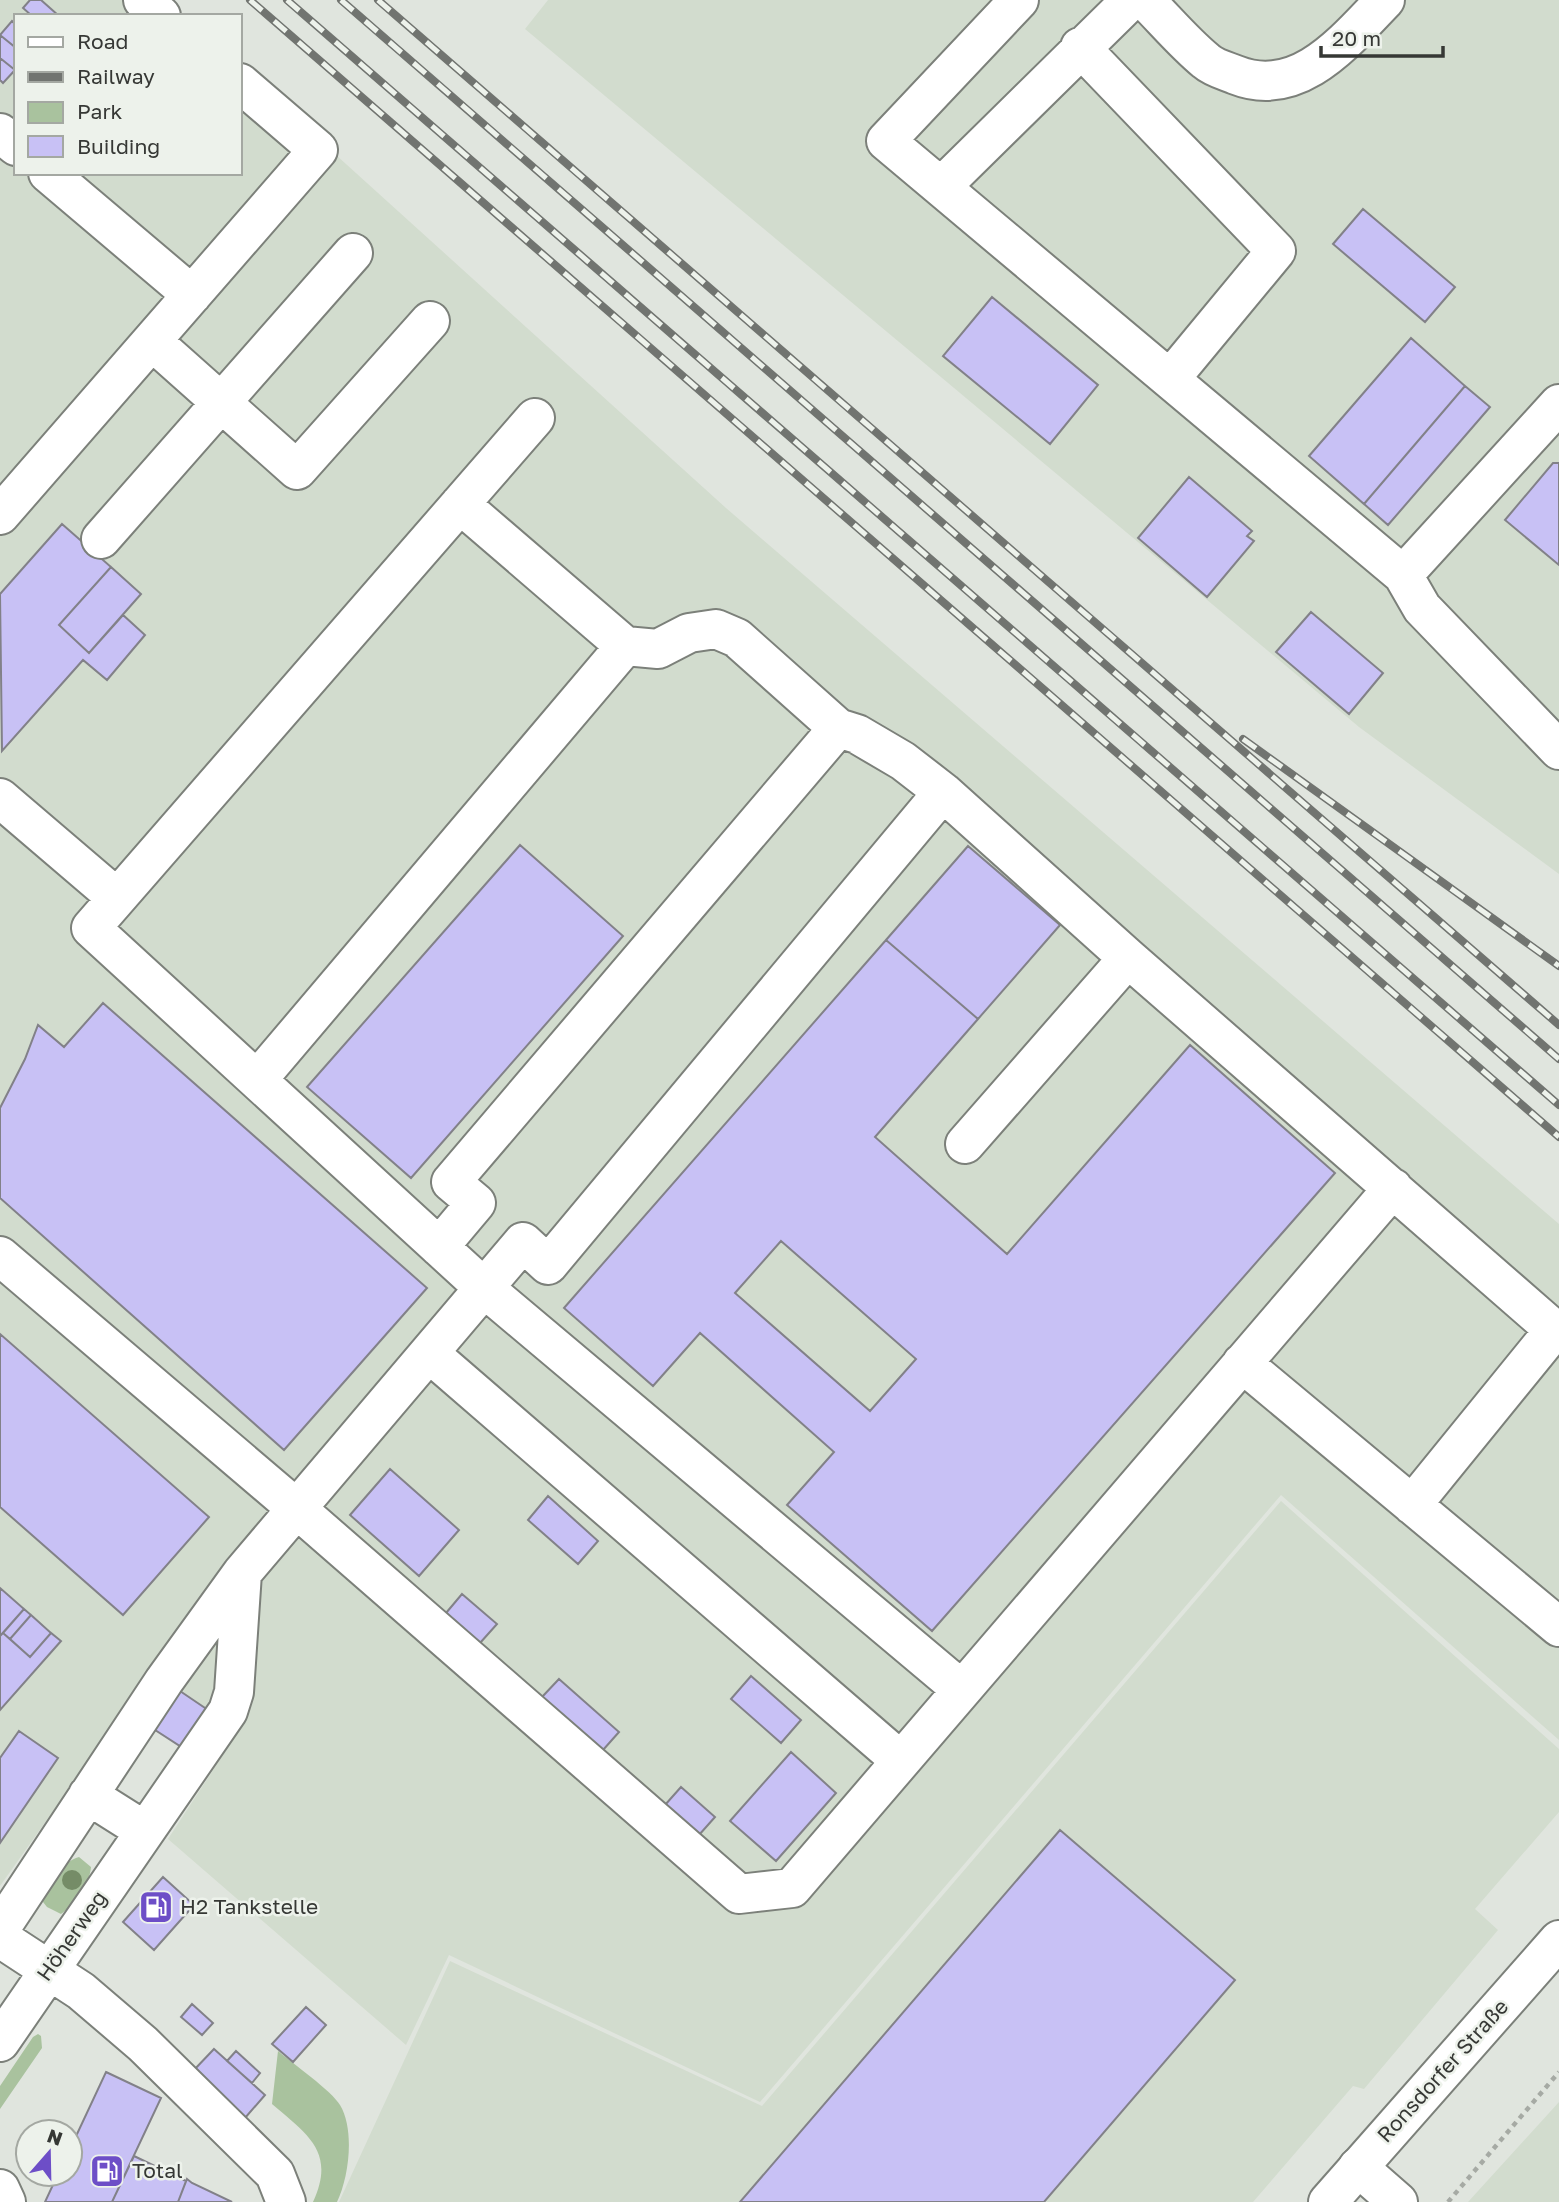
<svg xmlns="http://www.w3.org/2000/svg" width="1559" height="2202" font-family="'Golos Text',sans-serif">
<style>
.built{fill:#d2dcce}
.green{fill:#a9c29e}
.building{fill:#c8c1f5;stroke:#828188;stroke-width:2;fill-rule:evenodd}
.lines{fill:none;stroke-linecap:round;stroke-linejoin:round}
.minor-casing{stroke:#7c807a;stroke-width:42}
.major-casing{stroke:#7c807a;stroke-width:42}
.path{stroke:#a6aaa4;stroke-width:4.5;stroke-dasharray:5 5;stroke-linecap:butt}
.minor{stroke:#fff;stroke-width:38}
.major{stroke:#fff;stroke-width:38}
.rail-casing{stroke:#717470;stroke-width:8}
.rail{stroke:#edf2eb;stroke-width:5;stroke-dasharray:16;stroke-linecap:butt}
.tree{fill:#758c67}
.labels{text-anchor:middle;stroke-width:5;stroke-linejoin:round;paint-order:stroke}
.poi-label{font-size:21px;fill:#363835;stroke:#edf2eb;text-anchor:start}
.street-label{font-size:21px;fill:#363835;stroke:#edf2eb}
</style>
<rect width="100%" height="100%" fill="#e0e5de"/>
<path class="built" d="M 0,0 L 162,0 L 180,16 L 16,16 L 16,173 L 240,173 L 240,68 L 726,508 L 1559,1224 L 1559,1740 L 1281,1495 L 760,2102 L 449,1955 L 406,2045 L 168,1839 L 230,1744 L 142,1686 L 0,1886 Z
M 548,0 L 1559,0 L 1559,874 L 1359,727 L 525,29 Z
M 1281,1501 L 1559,1749 L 1559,1812 L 1475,1909 L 1498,1930 L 1364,2089 L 1353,2086 L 1253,2202 L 339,2202 L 450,1961 L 762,2106 Z
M 1559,2102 L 1559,2202 L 1468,2202 Z"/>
<path class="green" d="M 79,1857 L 91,1867 C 90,1883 74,1905 61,1914 L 47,1907 L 43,1902 C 43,1886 63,1861 79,1857 Z
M 38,2034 L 41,2036 L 42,2048 L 0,2109 L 0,2086 L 33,2037 Z
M 278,2051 C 292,2063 332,2091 340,2105 C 355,2130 349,2177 337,2202 L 313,2202 C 336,2152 308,2135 272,2104 Z"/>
<path class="building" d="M 30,0 L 41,0 L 59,16 L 32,16 L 23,8 Z
M 12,21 L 16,25 L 16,48 L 0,35 Z
M 0,35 L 16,48 L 15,70 L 0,58 Z
M 0,58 L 15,70 L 3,83 L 0,80 Z
M 1363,209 L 1455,287 L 1425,322 L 1333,244 Z
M 992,297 L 1098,385 L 1050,444 L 943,356 Z
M 1411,338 L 1465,386 L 1364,504 L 1309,456 Z
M 1465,386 L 1490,407 L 1388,525 L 1364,504 Z
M 1553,463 L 1559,463 L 1559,565 L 1505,520 Z
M 1189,477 L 1252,531 L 1247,536 L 1254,541 L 1207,597 L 1138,538 Z
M 62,524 L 111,567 L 59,625 L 89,653 L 123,615 L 145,635 L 107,680 L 83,660 L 2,751 L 0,594 Z
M 111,567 L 141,594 L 89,653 L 59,625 Z
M 1311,612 L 1383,673 L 1349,714 L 1276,652 Z
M 520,845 L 623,936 L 411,1178 L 307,1087 Z
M 968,846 L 1060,925 L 978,1019 L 886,940 Z
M 886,940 L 978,1019 L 875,1137 L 1007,1254 L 1190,1045 L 1335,1173 L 932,1631 L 787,1505 L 834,1452 L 700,1333 L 653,1386 L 564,1308 ZM 781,1241 L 916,1359 L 870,1411 L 735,1293 Z
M 103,1003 L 427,1288 L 284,1450 L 0,1198 L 0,1108 L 25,1059 L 38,1025 L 64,1047 Z
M 0,1334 L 209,1517 L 123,1615 L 0,1507 Z
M 390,1469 L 459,1530 L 419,1576 L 350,1515 Z
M 548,1496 L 598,1541 L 578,1564 L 528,1520 Z
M 0,1588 L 24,1609 L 0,1636 Z
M 462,1594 L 497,1624 L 480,1643 L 446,1613 Z
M 24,1609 L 31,1615 L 10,1639 L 3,1633 Z
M 31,1615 L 51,1633 L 30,1657 L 10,1639 Z
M 3,1633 L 30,1657 L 51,1633 L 61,1641 L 0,1710 L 0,1636 Z
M 751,1676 L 801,1720 L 781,1743 L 731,1699 Z
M 559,1679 L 619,1732 L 603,1750 L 542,1697 Z
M 177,1689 L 208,1710 L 183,1748 L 152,1728 Z
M 19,1731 L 58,1758 L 0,1843 L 0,1758 Z
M 791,1752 L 836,1793 L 776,1861 L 730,1821 Z
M 681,1787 L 715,1817 L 699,1835 L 665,1805 Z
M 1060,1830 L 1235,1980 L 1044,2202 L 740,2202 Z
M 163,1877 L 194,1905 L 154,1950 L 123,1922 Z
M 192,2004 L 213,2023 L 202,2035 L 181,2017 Z
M 306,2007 L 326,2025 L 293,2062 L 272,2044 Z
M 214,2049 L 265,2095 L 245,2118 L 193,2071 Z
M 236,2051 L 260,2073 L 252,2083 L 227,2061 Z
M 106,2072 L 161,2098 L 112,2202 L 45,2202 L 58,2174 L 70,2174 L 70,2149 Z
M 134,2156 L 186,2181 L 178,2202 L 112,2202 Z
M 187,2179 L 192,2183 L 232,2202 L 178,2202 Z"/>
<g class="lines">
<g class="minor-casing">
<path id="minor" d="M 143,0 L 161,16
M 1019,0 L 886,141 L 1403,575
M 1145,0 C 1165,20 1184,43 1206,61 C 1214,68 1226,71 1236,75 C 1299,100 1346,40 1385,0
M 1080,47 L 1276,251 L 1170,379
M 0,133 L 16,146
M 48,173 L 192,295
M 941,187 L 1131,0
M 152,341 L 297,470 L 430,321
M 1559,404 L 1403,575 L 1422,608 L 1559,750
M 535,418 L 91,928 L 484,1288 L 962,1690
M 460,504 L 625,646 L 658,649 L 689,633 L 716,629 L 737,638 L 838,728 L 857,734 L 903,761 L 943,792 L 1128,958 L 1559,1334
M 0,515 L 318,150 L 240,83
M 101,539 L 353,253
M 0,798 L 117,898
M 258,1079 L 625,646
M 965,1144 L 1128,958
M 439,1247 L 476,1203 L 451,1182 L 838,728
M 0,1256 L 297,1509 L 739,1894 L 792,1888 L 1393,1188
M 429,1353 L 901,1761
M 1242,1363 L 1559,1627
M 1412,1505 L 1555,1329
M 88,1795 L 145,1831
M 0,1929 L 164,1681 L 242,1573 L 523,1242 L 548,1265 L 943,792
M 0,1938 L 81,1991 L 143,2044 L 275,2174 L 286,2202
M 0,2042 L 228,1711 L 234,1692 L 242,1573
M 1358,2167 L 1398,2202
M 0,2189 L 6,2202"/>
</g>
<g class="major-casing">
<path id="major" d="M 1328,2202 L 1559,1940"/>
</g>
<path class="path" d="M 1448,2202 L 1559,2072"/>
<use href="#minor" class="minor"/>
<use href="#major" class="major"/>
<g class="rail-casing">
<path id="rail" d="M 250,0 L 1559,1137
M 287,0 L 1559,1105
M 341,0 L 1559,1059
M 378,0 L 1559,1025
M 1243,739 L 1559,966"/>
</g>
<use href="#rail" class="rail"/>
</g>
<circle class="tree" cx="72" cy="1880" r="10"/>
<defs>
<g id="fuel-square" transform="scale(1.75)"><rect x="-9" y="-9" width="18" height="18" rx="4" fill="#6d4ec7" stroke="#edf2eb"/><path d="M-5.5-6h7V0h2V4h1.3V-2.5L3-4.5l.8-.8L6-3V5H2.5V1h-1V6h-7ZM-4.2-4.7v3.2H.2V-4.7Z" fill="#fff"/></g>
</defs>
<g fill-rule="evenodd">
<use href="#fuel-square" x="156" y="1907"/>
<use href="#fuel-square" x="107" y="2171"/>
</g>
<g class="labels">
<g class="poi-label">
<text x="180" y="1914">H2 Tankstelle</text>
<text x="132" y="2178">Total</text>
</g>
<g class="street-label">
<text transform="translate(72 1936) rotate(-55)" y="7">Höherweg</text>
<text transform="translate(1443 2071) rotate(-48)" y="7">Ronsdorfer Straße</text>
</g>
</g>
<rect x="14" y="14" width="228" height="161" fill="#edf2eb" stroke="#a4a8a2" stroke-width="2"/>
<rect x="28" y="37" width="35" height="10" fill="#ffffff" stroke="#a4a8a2" stroke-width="2"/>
<text x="77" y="49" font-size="21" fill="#363835">Road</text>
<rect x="28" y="72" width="35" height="10" fill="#717470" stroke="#a4a8a2" stroke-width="2"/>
<text x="77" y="84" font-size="21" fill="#363835">Railway</text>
<rect x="28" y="102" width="35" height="21" fill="#a9c29e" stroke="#a4a8a2" stroke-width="2"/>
<text x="77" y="119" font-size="21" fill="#363835">Park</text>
<rect x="28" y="136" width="35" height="21" fill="#c8c1f5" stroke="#a4a8a2" stroke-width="2"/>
<text x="77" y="154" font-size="21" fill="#363835">Building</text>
<g transform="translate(49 2153) rotate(20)"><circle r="33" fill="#edf2eb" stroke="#a4a8a2" stroke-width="2"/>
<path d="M0-5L12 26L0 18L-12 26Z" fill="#6d4ec7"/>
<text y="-10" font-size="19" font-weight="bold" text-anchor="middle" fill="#363835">N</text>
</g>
<path d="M1321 46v10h122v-10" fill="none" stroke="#363835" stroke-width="3.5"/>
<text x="1332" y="46" font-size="21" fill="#363835" stroke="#edf2eb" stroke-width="5" paint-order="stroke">20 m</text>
</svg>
